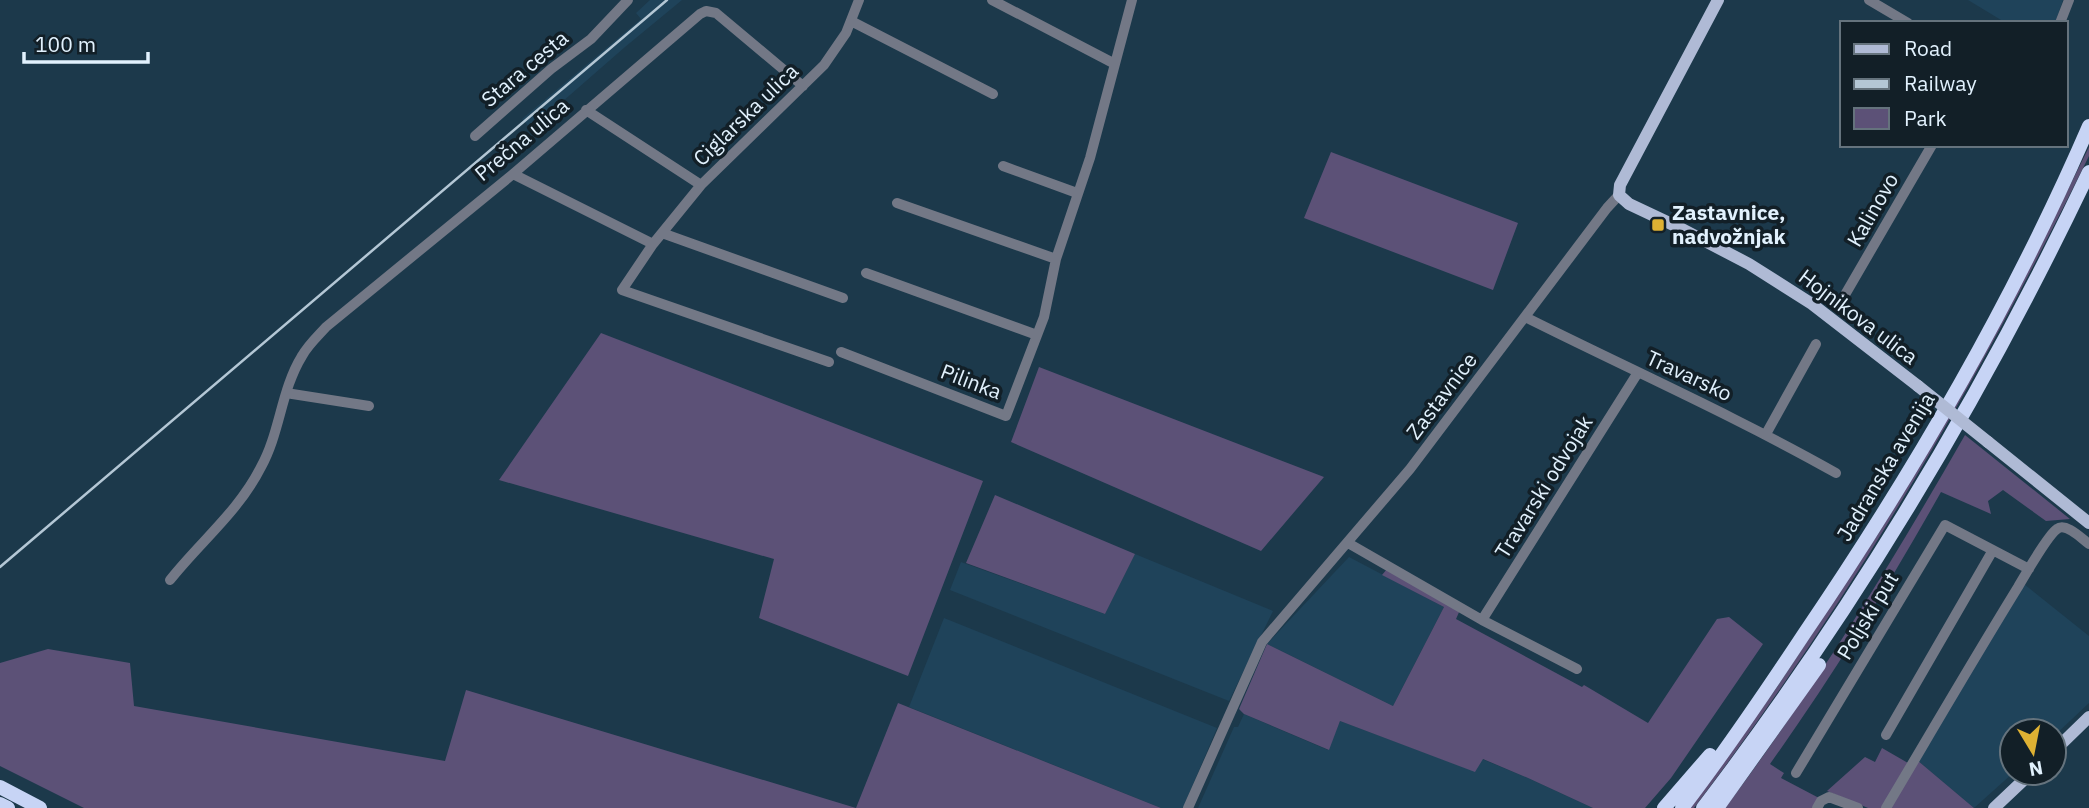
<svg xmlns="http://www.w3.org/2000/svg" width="2089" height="808" font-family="'IBM Plex Sans',sans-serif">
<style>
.built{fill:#1f435a}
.green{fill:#5c5177}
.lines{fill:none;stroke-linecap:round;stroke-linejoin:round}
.minor{stroke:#737886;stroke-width:10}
.major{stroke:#afbad5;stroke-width:12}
.highway{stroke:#c7d4f5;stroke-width:14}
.rail{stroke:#b4c7d5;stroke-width:2.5}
.major-bridge{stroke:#afbad5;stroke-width:12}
.poi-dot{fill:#deb133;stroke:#121f27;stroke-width:2.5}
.labels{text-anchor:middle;stroke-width:7;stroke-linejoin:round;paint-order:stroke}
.street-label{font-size:21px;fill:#e1f1fd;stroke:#121f27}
.poi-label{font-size:21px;font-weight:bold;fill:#e1f1fd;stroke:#121f27;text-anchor:start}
</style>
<rect width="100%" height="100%" fill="#1c394b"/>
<path class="built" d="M 650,0 L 682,0 L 625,47 L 531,129 L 522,119 L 641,19 L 636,13 Z
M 1968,0 L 2063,0 L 2055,23 L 2006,23 Z
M 1135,554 L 1273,611 L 1229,701 L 950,590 L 961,562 L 1105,614 Z
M 1349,557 L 1444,607 L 1393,706 L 1267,644 Z
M 2024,584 L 2089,636 L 2089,703 L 2054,736 L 2054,731 L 2012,731 L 2013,773 L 1974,808 L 1917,760 Z
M 944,618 L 1217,728 L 1183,808 L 1161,808 L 909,707 Z
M 1244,714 L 1328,750 L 1340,721 L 1474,771 L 1482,759 L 1528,778 L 1593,808 L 1198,808 L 1234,727 L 1238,727 Z"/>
<path class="green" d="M 2089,147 L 2089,156 C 1975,387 1850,602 1694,808 L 1690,808 L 1775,690 L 1880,531 L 1931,446 L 2027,272 Z
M 1331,152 L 1518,223 L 1493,290 L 1304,218 Z
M 601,333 L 983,481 L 908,676 L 759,618 L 774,559 L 499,480 Z
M 1039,367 L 1324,477 L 1261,551 L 1011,442 Z
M 1965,435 L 2070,519 L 2046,521 L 2003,490 L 1988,501 L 1991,514 L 1941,492 C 1888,586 1832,677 1770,764 L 1784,773 L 1781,778 L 1819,798 L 1812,808 L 1725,808 C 1813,691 1893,561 1965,435 Z
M 995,495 L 1135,554 L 1105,614 L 966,563 Z
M 1387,569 L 1460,610 L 1456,619 L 1582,687 L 1584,685 L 1648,723 L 1717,619 L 1729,617 L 1763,644 L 1671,778 L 1645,808 L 1593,808 L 1528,778 L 1483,759 L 1475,772 L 1340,721 L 1329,750 L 1244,714 L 1239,709 L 1267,644 L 1393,706 L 1444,607 L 1382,575 Z
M 48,649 L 130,663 L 134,706 L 445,761 L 466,690 L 856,808 L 898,703 L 1161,808 L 84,808 L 0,766 L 0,663 Z
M 1882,748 L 1908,763 L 1882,808 L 1868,808 L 1827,791 L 1865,757 L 1875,762 Z
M 1917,760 L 1974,808 L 1890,808 Z"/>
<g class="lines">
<path class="minor" d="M 992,0 L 1115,64
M 1869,0 L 1908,23
M 851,21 L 993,94
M 2060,23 L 2069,0
M 586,110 L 701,185
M 475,136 L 551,69 L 591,39 L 628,0
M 1003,166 L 1077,193
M 513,174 L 653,244
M 897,203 L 1056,259
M 662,233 L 843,298
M 866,273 L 1037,335
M 1846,293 L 1932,145
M 1525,317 C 1629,369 1735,416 1836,473
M 841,352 L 1006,416 L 1044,317 L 1056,259 L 1090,158 L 1132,0
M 829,362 L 622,290 L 653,244 L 701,185 L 824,65 L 846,33 L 859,0
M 286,393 L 369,406
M 1766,434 L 1816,344
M 1348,543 L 1482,620 L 1577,669
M 170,580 C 200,542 239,511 261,467 C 280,433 281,390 302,356 C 308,345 318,336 326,327 L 513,174 L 700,14 L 706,11 L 716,13 L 803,86
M 1482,620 L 1637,374
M 1886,735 L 1993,550
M 1796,773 L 1945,525 L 2029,569
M 1188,808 L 1262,642 L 1410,469 L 1607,208 L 1619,195
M 1817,808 L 1821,801 L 1829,797 L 1858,808
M 1886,808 C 1930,734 1973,660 2018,587 C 2025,575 2048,535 2057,529 C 2066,522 2082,539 2089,544"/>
<path class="major" d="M 1718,0 L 1620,185 L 1619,195 L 1629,204 L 1682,229 L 1749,264 L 1812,304 L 1918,386
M 1988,442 L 2089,523
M 2054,751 L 2089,717
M 1994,808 L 2031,773"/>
<path class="highway" d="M 0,787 L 40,808
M 0,804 L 8,808
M 1664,808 L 1710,755
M 1682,808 C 1725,752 1765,693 1804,634 C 1913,474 2012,304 2089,126
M 1703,808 C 1854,610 1982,397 2089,172
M 1717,808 L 1819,665"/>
<path class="rail" d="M 0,567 L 667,0"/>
<path class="major-bridge" d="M 1918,386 L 1988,442"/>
</g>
<rect class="poi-dot" x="1651" y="218" width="14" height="14" rx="3.5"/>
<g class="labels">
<g class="street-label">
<text transform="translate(525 69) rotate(-40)" y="7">Stara cesta</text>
<text transform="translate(746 115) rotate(-44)" y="7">Ciglarska ulica</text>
<text transform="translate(522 140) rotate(-40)" y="7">Prečna ulica</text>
<text transform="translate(1873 210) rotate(-60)" y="7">Kalinovo</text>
<text transform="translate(1858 317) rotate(37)" y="7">Hojnikova ulica</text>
<text transform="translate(1689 376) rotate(25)" y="7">Travarsko</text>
<text transform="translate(971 382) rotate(21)" y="7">Pilinka</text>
<text transform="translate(1442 396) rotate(-53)" y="7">Zastavnice</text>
<text transform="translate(1886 467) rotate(-59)" y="7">Jadranska avenija</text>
<text transform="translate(1544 487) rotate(-58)" y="7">Travarski odvojak</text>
<text transform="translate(1868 616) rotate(-59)" y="7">Poljski put</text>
</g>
<g class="poi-label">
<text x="1672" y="220">Zastavnice,<tspan x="1672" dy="24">nadvožnjak</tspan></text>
</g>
</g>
<rect x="1840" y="21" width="228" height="126" fill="#121f27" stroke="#65737d" stroke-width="2"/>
<rect x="1854" y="44" width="35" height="10" fill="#afbad5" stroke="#65737d" stroke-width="2"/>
<text x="1904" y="56" font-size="21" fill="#e1f1fd">Road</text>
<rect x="1854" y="79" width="35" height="10" fill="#b4c7d5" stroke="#65737d" stroke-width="2"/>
<text x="1904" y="91" font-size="21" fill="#e1f1fd">Railway</text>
<rect x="1854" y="108" width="35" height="21" fill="#5c5177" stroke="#65737d" stroke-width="2"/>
<text x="1904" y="126" font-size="21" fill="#e1f1fd">Park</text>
<g transform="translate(2033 752) rotate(170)"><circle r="33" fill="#121f27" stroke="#65737d" stroke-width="2"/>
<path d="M0-5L12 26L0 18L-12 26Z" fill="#deb133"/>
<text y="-10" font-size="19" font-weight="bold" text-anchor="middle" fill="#e1f1fd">N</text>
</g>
<path d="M24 52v10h124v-10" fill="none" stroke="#e1f1fd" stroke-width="3.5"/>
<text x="35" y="52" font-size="21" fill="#e1f1fd" stroke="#121f27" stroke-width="5" paint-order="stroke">100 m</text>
</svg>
